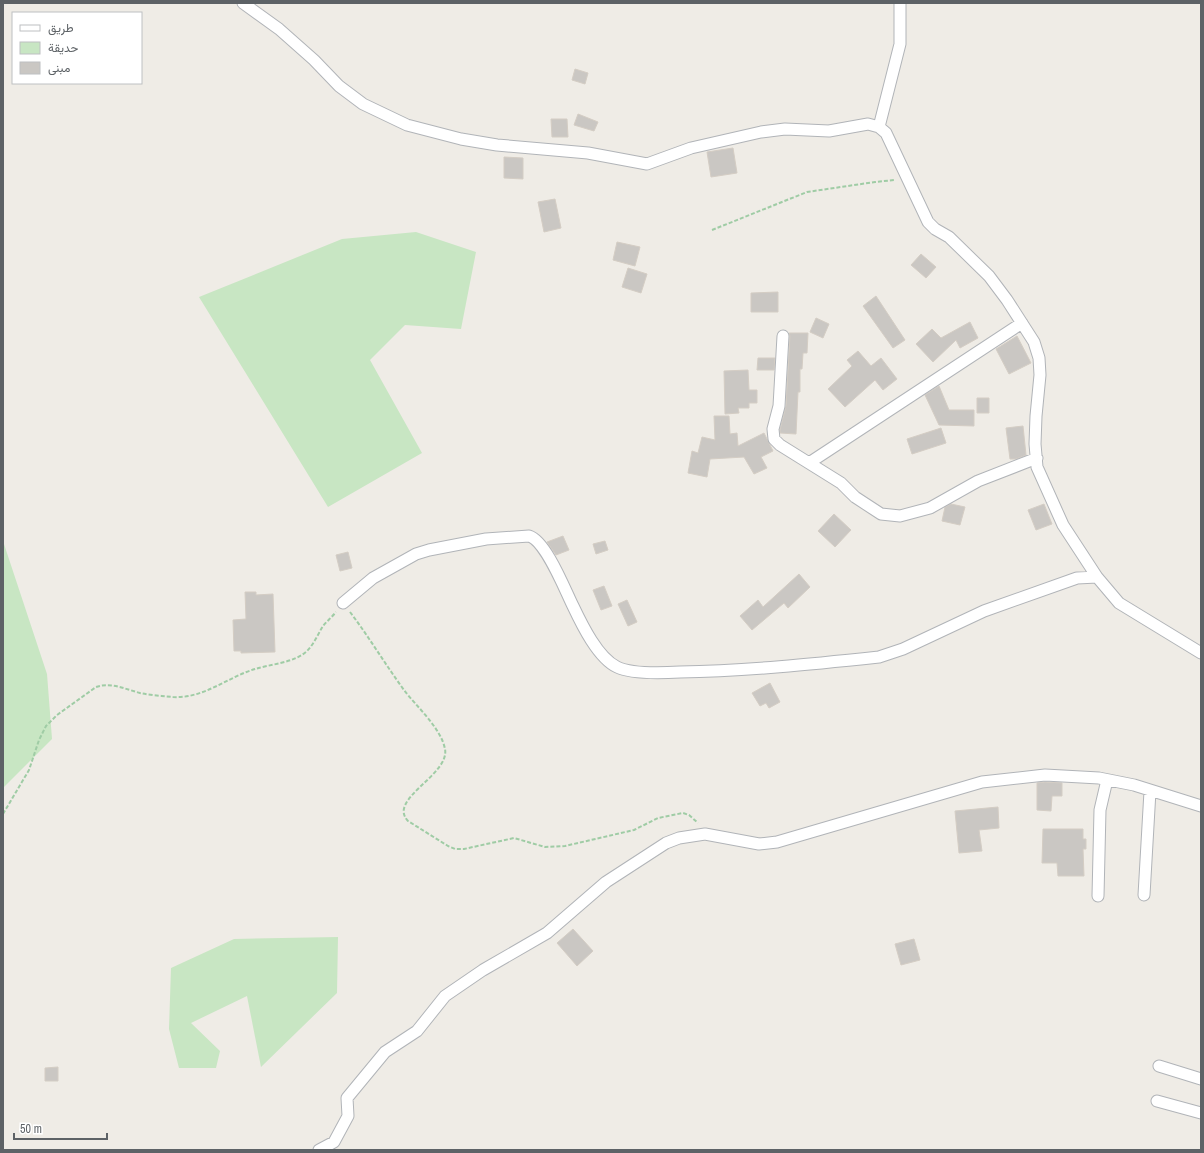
<svg xmlns="http://www.w3.org/2000/svg" width="1204" height="1153" font-family="'Archivo Narrow',Vazirmatn,sans-serif">
<style>
.green{fill:#c8e6c3}
.building{fill:#cac7c3;stroke:#d4cdc4}
.lines{fill:none;stroke-linecap:round;stroke-linejoin:round}
.street-casing{stroke:#b1b4b8;stroke-width:13}
.path{stroke:#9fcca5;stroke-width:2;stroke-dasharray:4 2;stroke-linecap:butt}
.street{stroke:#fff;stroke-width:11}
</style>
<rect width="100%" height="100%" fill="#efece6"/>
<path class="green" d="M 416,232 L 476,252 L 461,329 L 405,325 L 370,360 L 422,453 L 328,507 L 199,297 L 342,239 Z
M 3,541 L 47,674 L 52,739 L 3,788 Z
M 338,937 L 337,993 L 261,1067 L 247,996 L 191,1023 L 220,1051 L 216,1068 L 179,1068 L 169,1029 L 171,968 L 234,939 Z"/>
<path class="building" d="M 575,69 L 588,73 L 585,84 L 572,80 Z
M 578,114 L 598,122 L 594,131 L 574,125 Z
M 551,119 L 567,119 L 568,137 L 552,137 Z
M 733,148 L 737,173 L 711,177 L 707,152 Z
M 504,157 L 523,158 L 523,179 L 504,178 Z
M 555,199 L 561,228 L 544,232 L 538,202 Z
M 617,242 L 640,247 L 635,266 L 613,260 Z
M 921,254 L 936,267 L 926,278 L 911,265 Z
M 628,268 L 647,274 L 641,293 L 622,287 Z
M 778,292 L 778,312 L 751,312 L 751,293 Z
M 876,296 L 905,340 L 893,348 L 863,306 Z
M 816,318 L 829,324 L 823,338 L 810,332 Z
M 970,322 L 978,338 L 960,348 L 956,340 L 933,362 L 916,344 L 932,329 L 941,338 Z
M 789,333 L 808,333 L 807,353 L 803,353 L 802,369 L 800,369 L 800,392 L 798,392 L 796,434 L 780,433 L 780,430 L 786,406 L 790,336 Z
M 1017,336 L 1031,363 L 1009,374 L 996,349 Z
M 858,351 L 871,366 L 881,358 L 897,379 L 883,390 L 875,380 L 845,407 L 828,389 L 852,366 L 847,360 Z
M 758,358 L 775,358 L 774,370 L 757,370 Z
M 748,370 L 749,390 L 757,390 L 757,403 L 749,403 L 749,408 L 738,408 L 739,413 L 725,414 L 724,371 Z
M 939,386 L 949,410 L 974,410 L 974,426 L 939,425 L 925,395 Z
M 977,398 L 989,398 L 989,413 L 977,413 Z
M 714,416 L 729,416 L 730,434 L 737,433 L 738,446 L 764,433 L 773,451 L 761,457 L 767,468 L 754,474 L 744,457 L 710,459 L 707,477 L 688,473 L 692,451 L 698,453 L 702,437 L 715,440 Z
M 1023,426 L 1026,455 L 1016,459 L 1010,459 L 1006,428 Z
M 941,428 L 946,443 L 912,454 L 907,439 Z
M 951,504 L 965,507 L 960,525 L 942,521 L 945,507 Z
M 1044,504 L 1052,524 L 1036,530 L 1028,510 Z
M 834,514 L 851,530 L 835,547 L 818,531 Z
M 563,536 L 569,550 L 556,555 L 547,542 Z
M 605,541 L 608,550 L 596,554 L 593,544 Z
M 348,552 L 352,568 L 340,571 L 336,555 Z
M 799,574 L 810,587 L 788,608 L 784,603 L 752,630 L 740,616 L 758,600 L 763,607 Z
M 604,586 L 612,606 L 601,610 L 593,590 Z
M 245,592 L 256,592 L 256,595 L 273,594 L 275,652 L 241,653 L 241,651 L 234,651 L 233,620 L 246,619 Z
M 627,600 L 637,622 L 628,626 L 618,604 Z
M 770,683 L 780,702 L 769,708 L 766,703 L 760,706 L 752,693 Z
M 1045,782 L 1062,783 L 1062,796 L 1052,796 L 1051,811 L 1037,810 L 1037,783 Z
M 998,807 L 999,828 L 979,830 L 982,851 L 959,853 L 955,811 Z
M 1043,829 L 1083,829 L 1083,839 L 1086,839 L 1086,849 L 1083,849 L 1084,876 L 1058,876 L 1057,863 L 1042,863 Z
M 573,929 L 593,951 L 577,966 L 557,943 Z
M 914,939 L 920,960 L 901,965 L 895,944 Z
M 58,1067 L 58,1081 L 45,1081 L 45,1068 Z"/>
<g class="lines">
<g class="street-casing">
<path id="street" d="M 243,3 L 279,29 L 314,60 L 339,86 L 363,104 L 407,125 L 461,139 L 497,145 L 588,153 L 647,164 L 691,148 L 761,132 L 785,129 L 829,131 L 868,124 L 879,127 L 886,133 L 928,222 L 935,229 L 949,237 L 989,276 L 1007,300 L 1034,342 L 1039,358 L 1040,375 L 1036,416 L 1035,444 L 1037,467 L 1063,525 L 1097,577 L 1119,603 L 1201,653
M 879,127 L 900,44 L 900,3
M 783,336 L 779,406 L 773,429 L 774,439 L 780,445 L 841,483 L 855,497 L 881,514 L 900,516 L 930,508 L 978,481 L 1037,458
M 809,463 L 1022,323
M 343,603 L 373,578 L 416,554 L 429,550 L 486,539 L 529,536 C 546,541 565,590 573,606 C 582,625 598,658 617,667 C 631,674 663,673 680,672 C 746,671 813,664 879,657 L 903,649 L 984,611 L 1077,578 L 1097,577
M 1144,895 L 1150,791
M 1098,896 L 1100,810 L 1107,780
M 1159,1066 L 1201,1079
M 1157,1101 L 1201,1113
M 319,1150 L 334,1142 L 348,1116 L 347,1098 L 385,1052 L 417,1031 L 445,996 L 483,970 L 547,933 L 606,882 L 666,843 L 679,838 L 705,834 L 759,844 L 777,842 L 982,782 L 1045,775 L 1099,778 L 1134,785 L 1201,806"/>
</g>
<path class="path" d="M 712,230 L 807,192 L 875,182 L 895,180
M 350,612 C 369,637 385,664 404,690 C 416,706 441,728 445,749 C 450,775 387,799 408,821 L 448,846 L 455,849 L 464,849 L 514,838 L 545,847 L 565,846 L 634,830 L 658,818 L 683,813 L 689,815 L 698,823
M 3,814 L 29,770 L 39,740 L 46,726 L 57,715 L 96,687 C 111,682 125,689 140,693 C 150,695 162,696 173,697 C 203,699 228,677 255,669 C 271,664 294,663 307,651 C 314,644 318,634 323,626 C 327,621 332,617 336,612"/>
<use href="#street" class="street"/>
</g>
<rect width="1204" height="1153" fill="none" stroke="#5d6266" stroke-width="8"/>
<rect x="12" y="12" width="130" height="72" fill="#ffffff" stroke="#bec0c2"/>
<rect x="20" y="25" width="20" height="6" fill="#ffffff" stroke="#bec0c2"/>
<text x="48" y="32" font-size="12" fill="#5d6266">طريق</text>
<rect x="20" y="42" width="20" height="12" fill="#c8e6c3" stroke="#bec0c2"/>
<text x="48" y="52" font-size="12" fill="#5d6266">حديقة</text>
<rect x="20" y="62" width="20" height="12" fill="#cac7c3" stroke="#bec0c2"/>
<text x="48" y="72" font-size="12" fill="#5d6266">مبنى</text>
<path d="M14 1133v6h93v-6" fill="none" stroke="#5d6266" stroke-width="2"/>
<text x="20" y="1133" font-size="12" fill="#5d6266" stroke="#ffffff" stroke-width="3" paint-order="stroke">50 m</text>
</svg>
